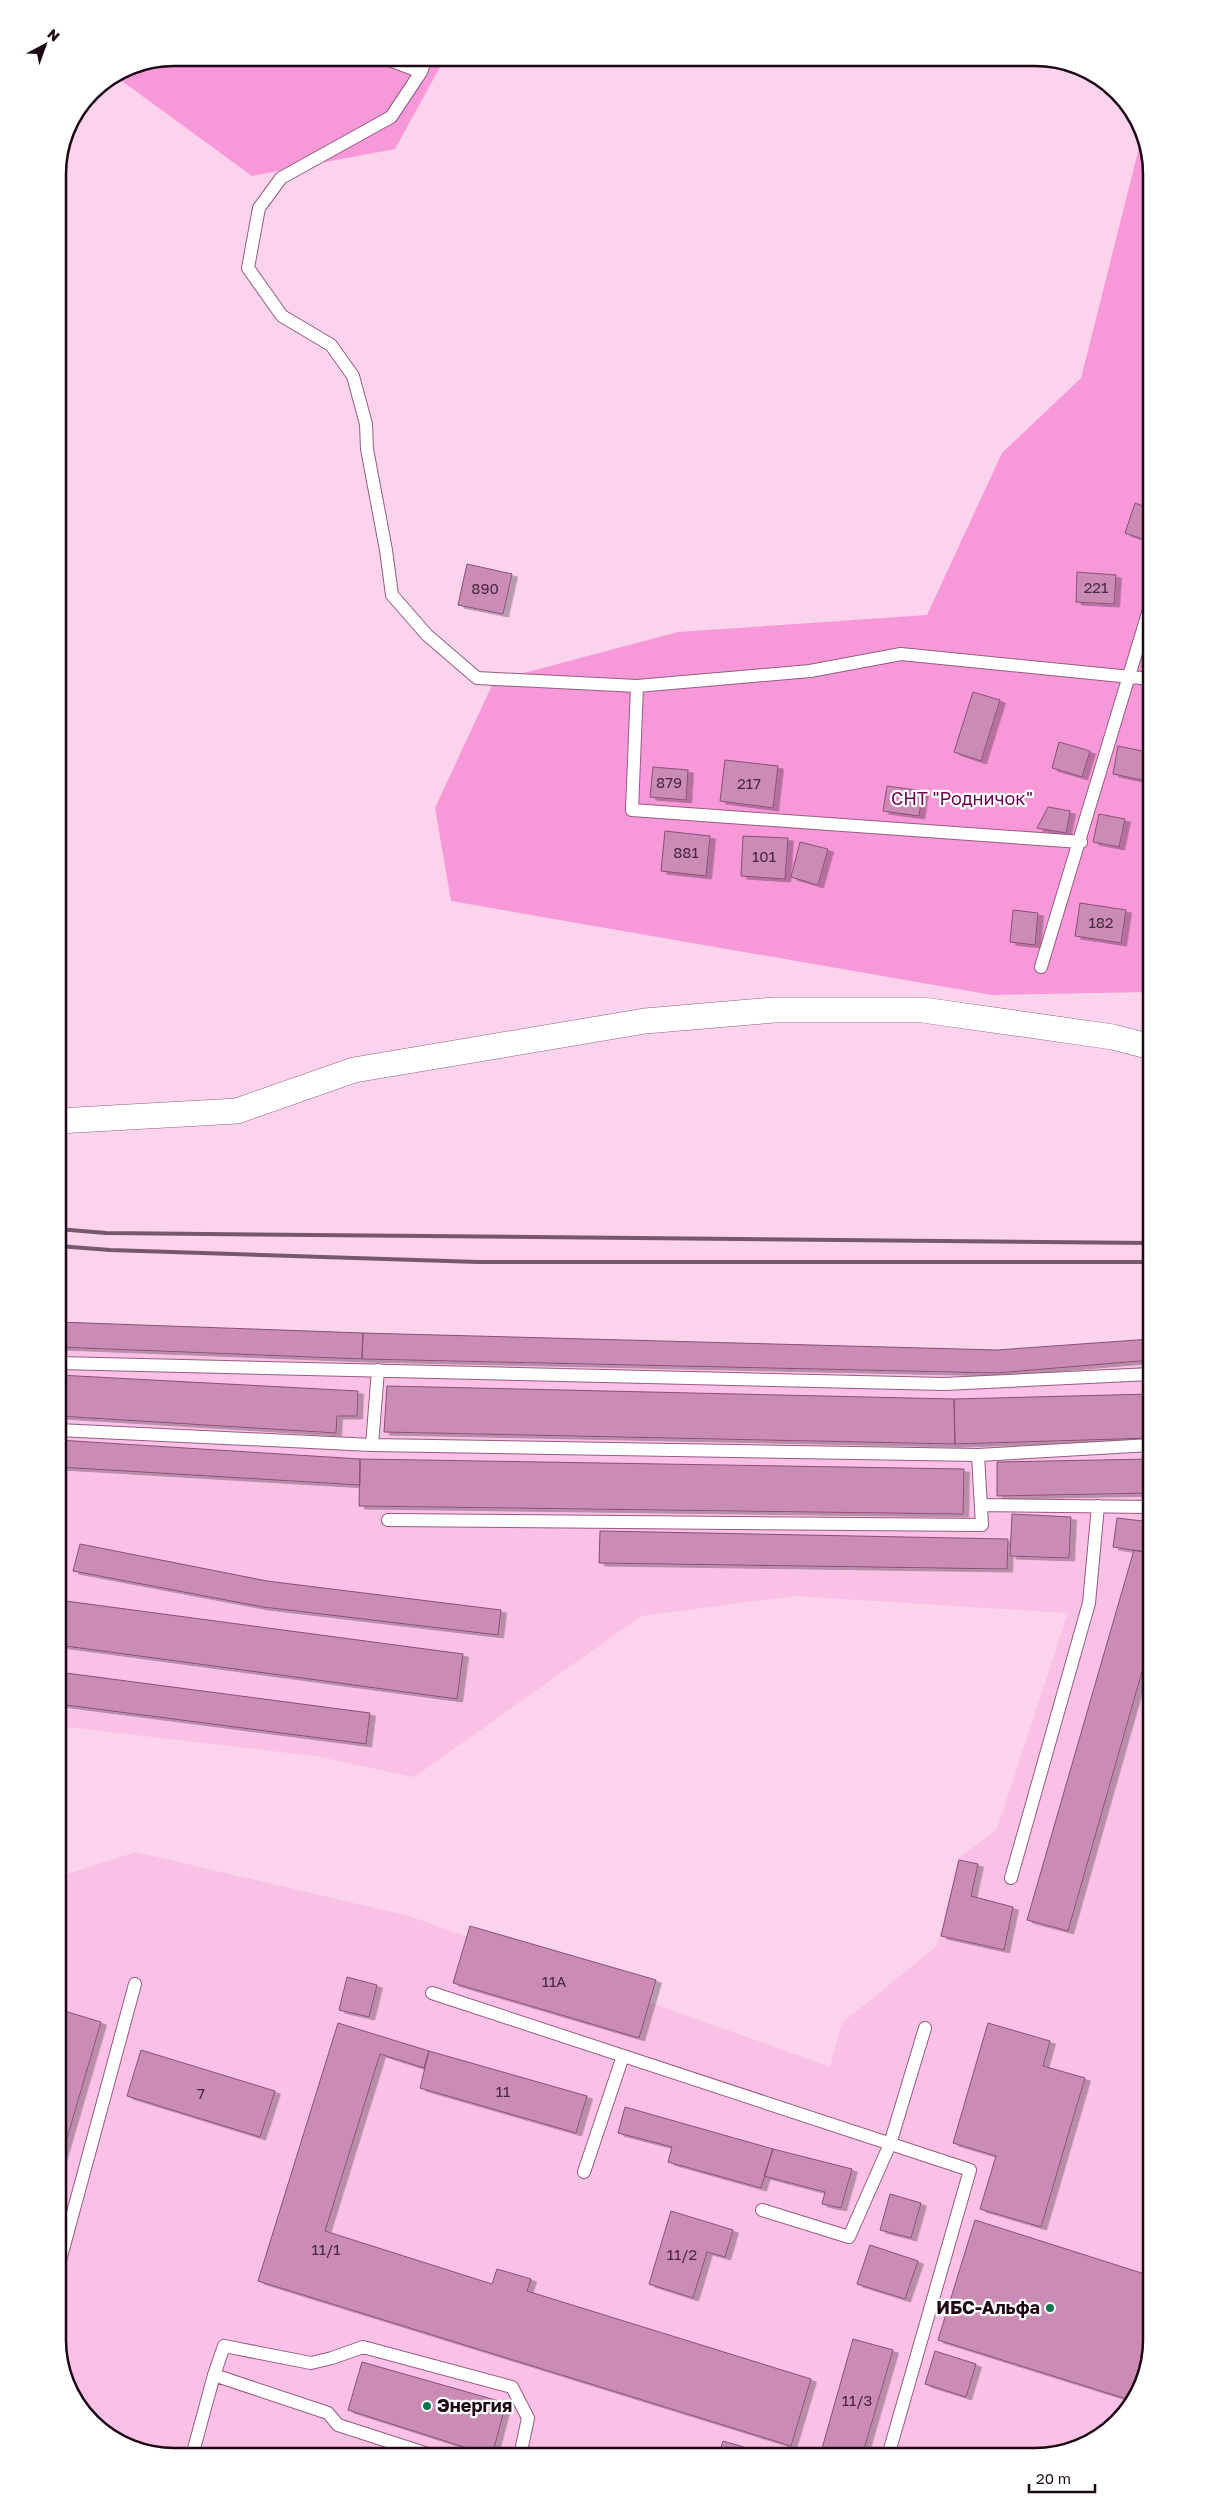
<svg xmlns="http://www.w3.org/2000/svg" width="1209" height="2514" font-family="'Golos Text',sans-serif">
<style>
.built{fill:#fac0e5}
.green{fill:#f799d8}
.building{fill:#ca8cb5;stroke:#885076;filter:url(#shadow)}
.lines{fill:none;stroke-linecap:round;stroke-linejoin:round}
.lane-casing{stroke:#955c82;stroke-width:14}
.street-casing{stroke:#955c82;stroke-width:26}
.lane{stroke:#fff;stroke-width:12}
.street{stroke:#fff;stroke-width:25}
.rail{stroke:#75586b;stroke-width:4}
.poi-dot{fill:#0e754d;stroke:#fff;stroke-width:2}
.labels{text-anchor:middle;stroke-width:4.5;stroke-linejoin:round;paint-order:stroke}
.number-label{font-size:15px;fill:#48283e}
.park-label{font-size:18px;fill:#6f0058;stroke:#fff}
.poi-label{font-size:18px;font-weight:bold;fill:#1d0716;stroke:#fff;text-anchor:end}
.rim{fill:none;stroke:#1d0716;stroke-width:2.5}
</style>
<defs>
<filter id="shadow"><feDropShadow dx="5.5" dy="3" stdDeviation="0" flood-color="#0004"/></filter>
</defs>
<rect width="100%" height="100%" fill="#fbd3ec"/>
<path class="built" d="M58,1322L363,1333L997,1350L1151,1339V2340L1132,2405L1079,2448L1035,2456H167L109,2437L66,2384L58,2340V1877L136,1852L409,1916L830,2067L842,2023L937,1946L958,1859L997,1829L1068,1613L794,1596L641,1616L414,1777L315,1756L58,1726Z"/>
<path class="green" d="M174,58H445L395,149L252,176L115,76L130,66Z
M1143,132L1151,174V992L992,995L451,901L435,808L494,681L678,632L927,615L1002,453L1081,378Z"/>
<path class="building" d="M1135,503L1151,509V542L1125,533Z
M467,564L512,574L503,614L458,605Z
M1077,572L1116,575L1114,604L1076,602Z
M973,692L1000,700L981,761L954,752Z
M1059,742L1090,751L1082,777L1052,768Z
M1118,746L1147,752L1142,780L1113,774Z
M725,760L778,766L773,808L720,801Z
M653,767L688,770L686,800L650,797Z
M887,786L923,791L919,816L883,811Z
M1048,807L1070,811L1066,833L1037,828Z
M1099,814L1125,819L1119,847L1093,842Z
M665,831L710,836L706,876L661,871Z
M743,836L788,838L785,879L741,876Z
M800,842L828,849L818,885L791,877Z
M1080,903L1126,910L1121,943L1075,936Z
M1013,910L1038,913L1035,945L1010,942Z
M58,1322L363,1333L362,1359L58,1347Z
M363,1333L997,1350L1151,1339V1360L997,1373L362,1359Z
M58,1375L358,1391L357,1416H337L336,1433L58,1416Z
M387,1386L954,1399L955,1444L384,1432Z
M1151,1394V1438L955,1444L954,1399Z
M58,1440L360,1459V1485L58,1467Z
M360,1459L964,1469L963,1514L359,1506Z
M1151,1459V1493L997,1496V1462Z
M1012,1514L1071,1517L1069,1558L1010,1556Z
M1117,1518L1151,1522V1553L1113,1547Z
M600,1531L1008,1539L1007,1569L599,1563Z
M80,1544L267,1581L501,1610L498,1635L263,1607L73,1571Z
M1134,1550L1151,1553V1640L1068,1931L1027,1920Z
M58,1600L463,1654L457,1699L58,1645Z
M58,1672L370,1713L366,1744L58,1704Z
M959,1860L978,1864L971,1896L1013,1907L1004,1950L941,1936Z
M470,1926L656,1980L639,2038L453,1983Z
M347,1977L377,1985L369,2017L339,2010Z
M58,2009L101,2022L58,2169Z
M338,2023L429,2051L424,2068L380,2054L325,2231L492,2284L497,2269L531,2279L527,2291L811,2379L791,2446L258,2281Z
M988,2023L1050,2041L1043,2066L1085,2078L1041,2227L980,2209L996,2156L953,2143Z
M141,2050L275,2091L260,2137L127,2096Z
M429,2051L587,2096L576,2133L420,2088Z
M625,2107L773,2149L761,2188L668,2162L672,2147L618,2133Z
M773,2149L852,2169L841,2208L822,2204L825,2192L764,2176Z
M890,2194L921,2203L911,2238L880,2230Z
M671,2211L733,2230L725,2257L707,2252L693,2298L649,2284Z
M975,2220L1151,2276V2340L1133,2401L938,2340Z
M870,2245L918,2261L905,2299L857,2284Z
M853,2339L893,2350L862,2456H836L821,2452Z
M935,2351L976,2364L966,2397L925,2384Z
M362,2362L506,2403L492,2456L348,2410Z
M723,2441L761,2452L760,2456H718Z
M333,2447L365,2456H330Z"/>
<g class="lines">
<g class="lane-casing">
<path id="lane" d="M384,58L421,72
M426,58L421,72L391,117L281,178L259,208L248,268L282,316L331,345L353,376L366,424L367,449L386,550L392,595L427,635L477,678L637,686L810,671L901,654L1151,679
M637,686L632,810L1081,842
M1041,967L1151,603
M58,1363L944,1384L1151,1374
M378,1370L372,1445L978,1455L1151,1445
M58,1430L372,1445
M981,1505L1151,1507
M388,1520L982,1525L978,1455
M1011,1878L1089,1603L1098,1506
M432,1993L970,2170L888,2456
M584,2172L623,2056
M762,2210L849,2237L890,2144L925,2028
M58,2268L135,1984
M214,2375L328,2413L338,2425L434,2456
M192,2456L214,2375L224,2346L311,2363L332,2358L363,2347L512,2387L528,2418L520,2456"/>
</g>
<g class="street-casing">
<path id="street" d="M58,1121L237,1111L354,1070L645,1021L774,1010H923L1113,1037L1151,1047"/>
</g>
<use href="#lane" class="lane"/>
<use href="#street" class="street"/>
<path class="rail" d="M58,1229L106,1233L1151,1243
M58,1246L110,1250L478,1262H1151"/>
</g>
<g class="poi-dot">
<circle cx="1050" cy="2308" r="5"/>
<circle cx="427" cy="2406" r="5"/>
</g>
<g class="labels">
<g class="number-label">
<text x="1096" y="593">221</text>
<text x="485" y="594">890</text>
<text x="669" y="788">879</text>
<text x="749" y="789">217</text>
<text x="686" y="858">881</text>
<text x="764" y="862">101</text>
<text x="1101" y="928">182</text>
<text x="554" y="1987">11А</text>
<text x="503" y="2097">11</text>
<text x="201" y="2099">7</text>
<text x="326" y="2255">11/1</text>
<text x="682" y="2260">11/2</text>
<text x="857" y="2406">11/3</text>
</g>
<g class="park-label">
<text x="962" y="805">СНТ "Родничок"</text>
</g>
<g class="poi-label">
<text x="1040" y="2314">ИБС-Альфа</text>
<text x="437" y="2412" text-anchor="start">Энергия</text>
</g>
</g>
<path d="M0 0H1209V2514H0ZM174 66H1035A108 108 0 0 1 1143 174V2340A108 108 0 0 1 1035 2448H174A108 108 0 0 1 66 2340V174A108 108 0 0 1 174 66Z" fill="#fff" fill-rule="evenodd"/>
<path class="rim" d="M174 66H1035A108 108 0 0 1 1143 174V2340A108 108 0 0 1 1035 2448H174A108 108 0 0 1 66 2340V174A108 108 0 0 1 174 66Z"/>
<g transform="translate(45 45) rotate(41)" stroke="#ffffff" stroke-width="4" paint-order="stroke">
<path d="M0-4L9 19L0 12L-9 19Z" fill="#1d0716"/>
<text y="-8" font-size="14" font-weight="bold" text-anchor="middle" fill="#1d0716">N</text>
</g>
<path d="M1029 2484v8h66v-8" fill="none" stroke="#1d0716" stroke-width="2.5"/>
<text x="1036" y="2484" font-size="15" fill="#1d0716" stroke="#ffffff" stroke-width="4" paint-order="stroke">20 m</text>
</svg>
